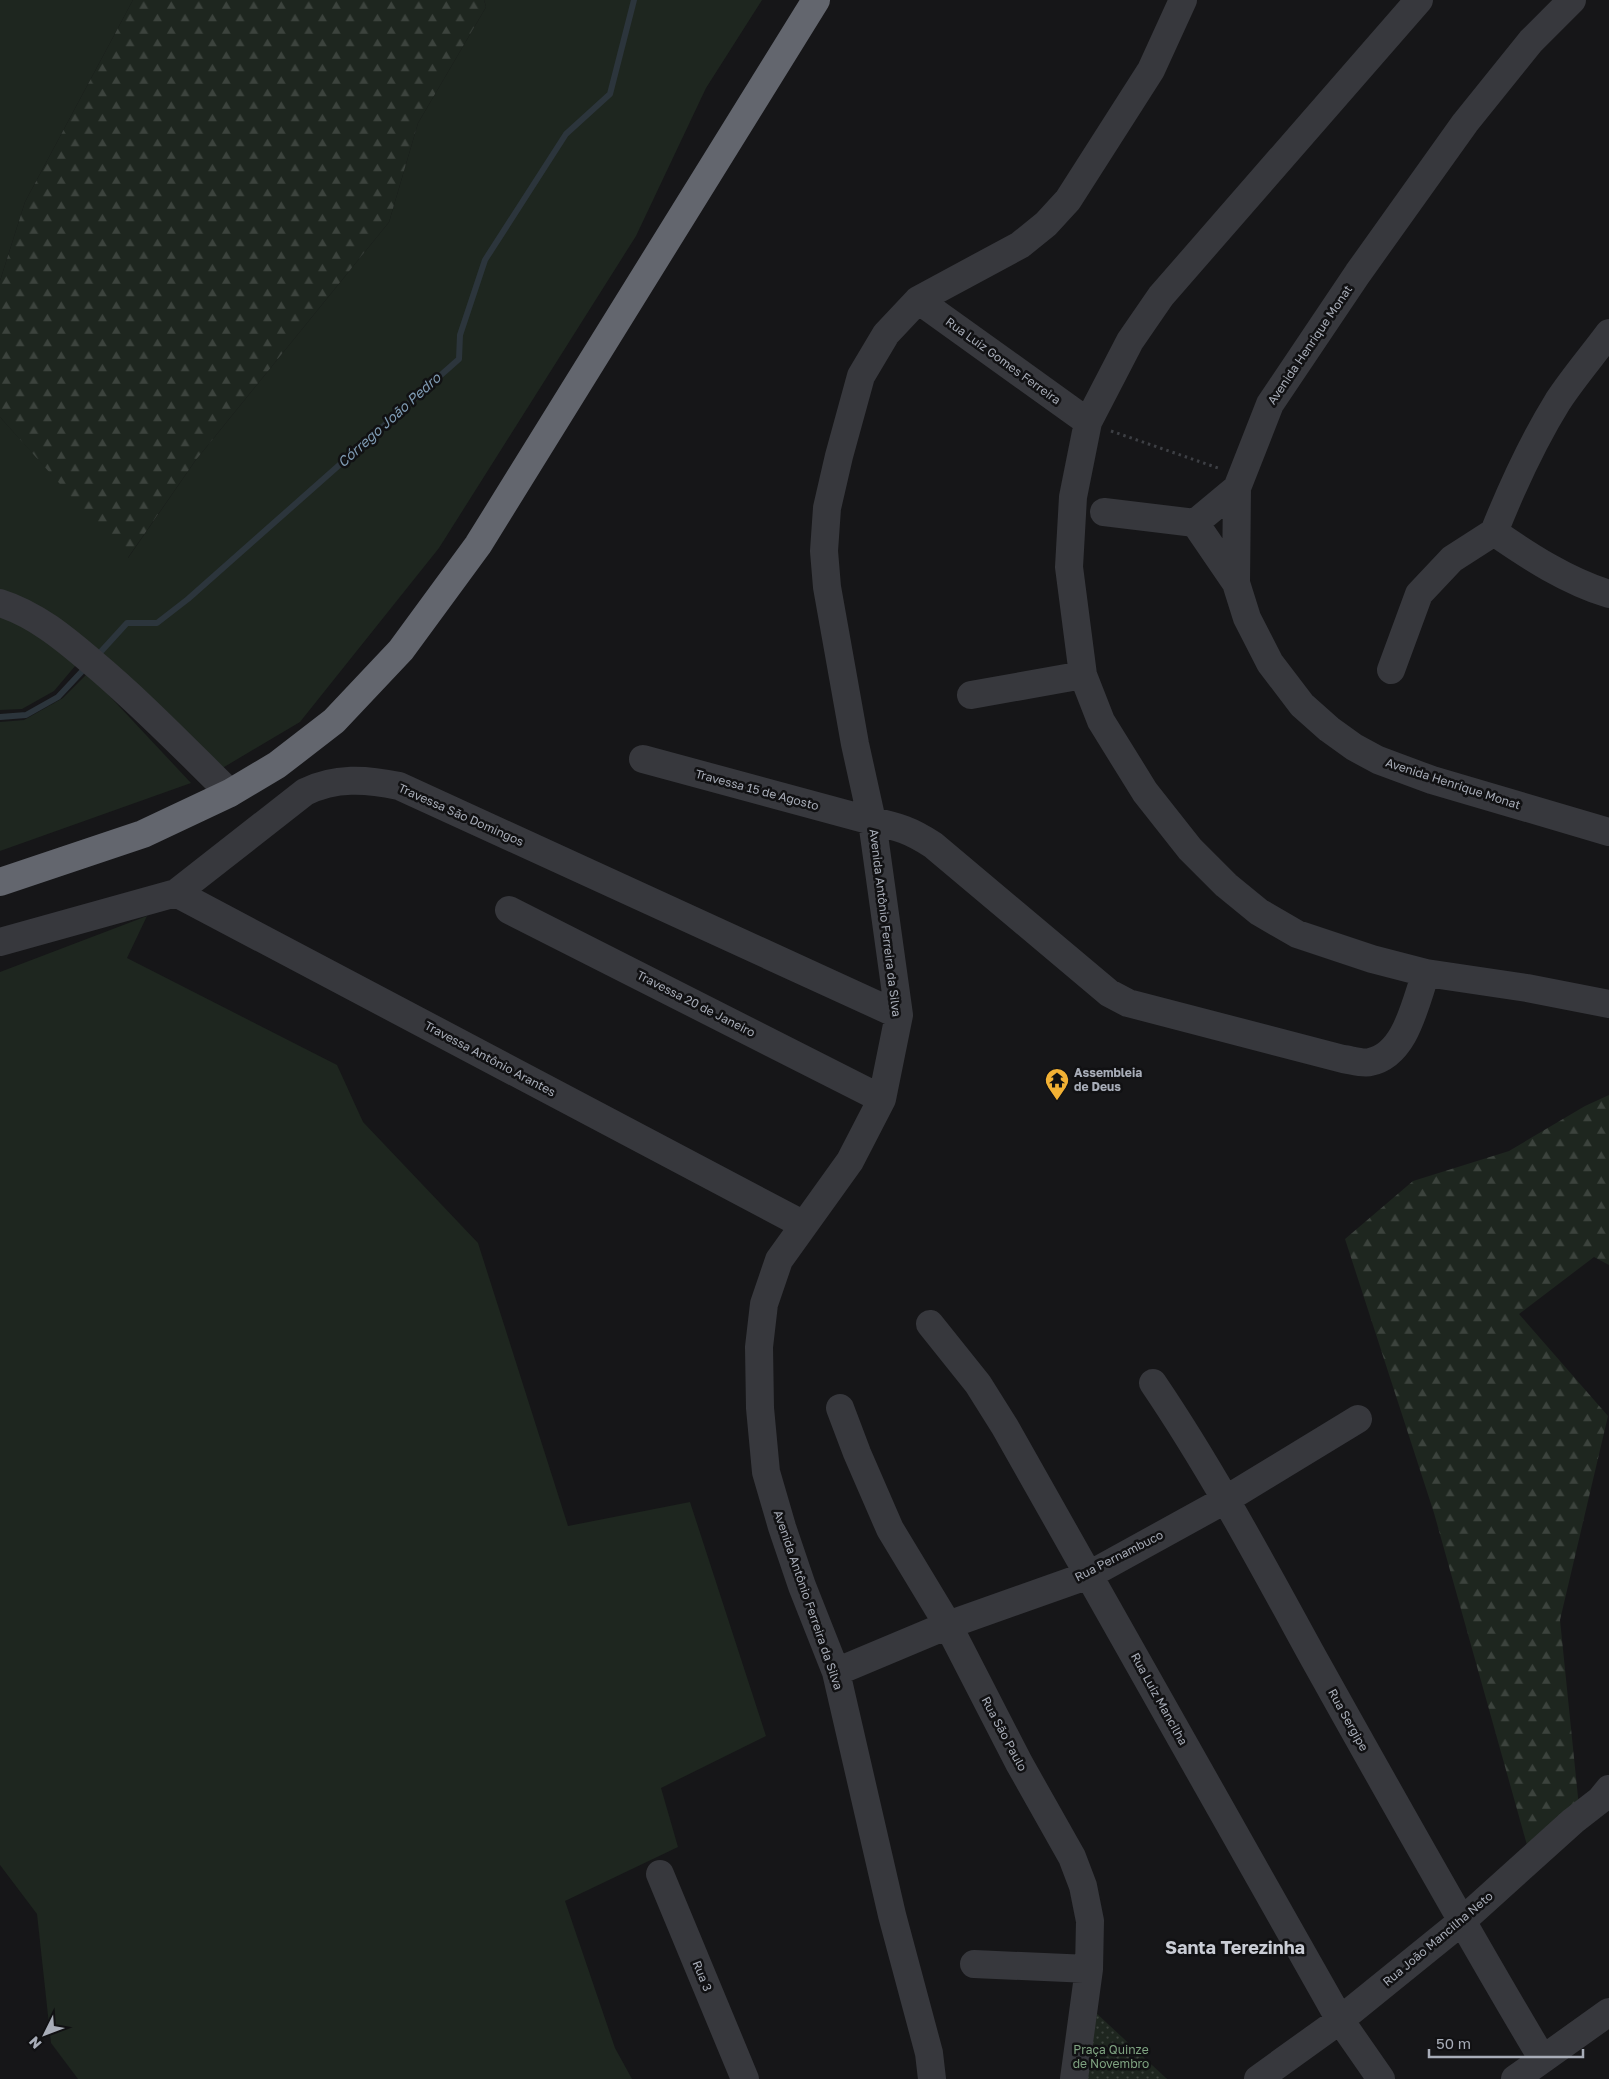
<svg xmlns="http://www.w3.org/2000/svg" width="1609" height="2079" font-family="'Golos Text',sans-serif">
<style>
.green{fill:#1e261f}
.forest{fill:url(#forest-firs)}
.park{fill:url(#park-dots)}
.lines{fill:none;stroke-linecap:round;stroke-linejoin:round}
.stream{stroke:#2c353c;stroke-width:6}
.path{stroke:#3d3f44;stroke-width:3;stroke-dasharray:2.5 4;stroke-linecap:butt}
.minor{stroke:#37383d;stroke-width:28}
.highway{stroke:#63666e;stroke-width:28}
.labels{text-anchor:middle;stroke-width:5;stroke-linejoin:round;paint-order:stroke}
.street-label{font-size:12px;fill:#a8adb8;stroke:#111113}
.poi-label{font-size:12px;font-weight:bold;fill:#a8adb8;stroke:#111113;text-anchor:start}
.park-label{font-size:12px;fill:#7fa381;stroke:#111113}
.water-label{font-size:14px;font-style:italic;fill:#7f9bb3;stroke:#111113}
.district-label{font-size:18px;font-weight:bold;fill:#c9ccd4;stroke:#111113}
</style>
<defs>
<pattern id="forest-firs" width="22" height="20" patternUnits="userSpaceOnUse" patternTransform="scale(1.25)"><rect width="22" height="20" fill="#1e261f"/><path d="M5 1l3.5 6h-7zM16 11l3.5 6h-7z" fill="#3c433d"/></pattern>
<pattern id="park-dots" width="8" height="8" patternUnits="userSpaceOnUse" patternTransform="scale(1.25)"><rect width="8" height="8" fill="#1e261f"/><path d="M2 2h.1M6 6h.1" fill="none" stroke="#3c433d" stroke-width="1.8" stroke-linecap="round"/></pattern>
</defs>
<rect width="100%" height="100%" fill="#161618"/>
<path class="green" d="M0,0H133L25,202L0,281Z
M484,0H762L706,88L636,236L439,548L300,722L214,773L92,646L54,691L22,709L0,710V417L128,558L195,461L389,222L418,123L486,7Z
M88,673L191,783L0,851V722L24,720L63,698Z
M147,916L127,958L337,1065L363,1122L478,1243L568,1526L690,1502L766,1736L661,1788L678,1847L565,1901L615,2048L632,2079H78L51,2043L37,1914L0,1865V972Z"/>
<path class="forest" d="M133,0H484L486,7L418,123L389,222L195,461L127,559L0,417V281L25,202Z
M1609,1095V1265L1594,1257L1519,1314L1608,1416L1560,1620L1579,1807L1527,1845L1434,1513L1345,1239L1413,1181L1509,1151L1585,1106Z"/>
<path class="park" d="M1094,2011L1167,2079H1084Z"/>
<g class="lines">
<path class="stream" d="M96,657L127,623H157L188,599L459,359L460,335L485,260L566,134L610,94L634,0
M0,717L26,715L58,697L87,666"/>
<path class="path" d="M1111,431L1221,469"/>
<path class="minor" d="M1419,0L1161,296L1130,341L1088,422L1073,497L1069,567L1083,675L1101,721L1145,792L1190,849L1226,885L1259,912L1297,934L1372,959L1426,973L1527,988L1609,1004
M1572,0L1531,41L1465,123L1358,273L1270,404L1237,488L1236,583L1247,618L1270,663L1302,705L1329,729L1354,747L1378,760L1432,780L1609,832
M918,300L1088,422
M1104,512L1195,523L1236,583
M1195,523L1237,488
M1494,532C1512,487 1532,443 1558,401C1573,378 1592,356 1609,333
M1494,532C1530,557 1567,581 1609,594
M0,603C35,614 64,638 92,662C141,703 185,749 230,793
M1391,670L1419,594L1452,559L1494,532
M971,695L1083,675
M643,759L872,821C899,827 910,830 933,845L1109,993L1128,1003L1343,1059C1351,1060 1363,1064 1370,1062C1406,1055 1415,1003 1426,973
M176,893L804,1225
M509,910L882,1099
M0,942L176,893L305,792C335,777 366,779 399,786L899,1015
M930,1324L978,1384L1005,1427L1340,2020L1381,2079
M1153,1383C1212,1470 1262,1564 1313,1657C1388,1791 1463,1926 1542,2058
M840,1408L857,1453L890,1529L948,1625L1019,1763L1072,1857L1083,1886L1090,1921L1089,1969L1074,2079
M836,1672L948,1625L1089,1575L1225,1500L1358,1419
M660,1874L745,2079
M974,1964L1089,1969
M932,2079L929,2053L892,1915L836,1672L802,1586L782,1527L766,1472L760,1408L759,1347L764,1304L779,1260L850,1161L882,1099L899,1015L872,821L855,744L827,587L824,551L827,508L839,456L861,376L886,334L918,300L1020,245L1046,224L1068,200L1151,70L1183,0
M1258,2079L1340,2020L1461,1922L1573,1821L1600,1800L1609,1789
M1515,2079L1609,2012"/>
<path class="highway" d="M0,882L143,834L230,793L277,765L334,721L401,650L478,545L816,0"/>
</g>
<defs>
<g id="temple-pin" transform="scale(1.25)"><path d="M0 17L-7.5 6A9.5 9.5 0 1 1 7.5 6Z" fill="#f2b134" stroke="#111113"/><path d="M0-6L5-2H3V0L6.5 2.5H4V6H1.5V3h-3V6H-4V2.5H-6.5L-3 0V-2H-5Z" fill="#111"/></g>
</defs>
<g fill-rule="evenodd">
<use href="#temple-pin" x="1057" y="1080"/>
</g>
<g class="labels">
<g class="street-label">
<text transform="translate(1310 345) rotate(-56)" y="4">Avenida Henrique Monat</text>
<text transform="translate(1003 361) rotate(36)" y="4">Rua Luiz Gomes Ferreira</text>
<text transform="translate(1453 784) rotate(18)" y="4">Avenida Henrique Monat</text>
<text transform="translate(757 790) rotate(15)" y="4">Travessa 15 de Agosto</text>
<text transform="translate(461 815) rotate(24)" y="4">Travessa São Domingos</text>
<text transform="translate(885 923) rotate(83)" y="4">Avenida Antônio Ferreira da Silva</text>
<text transform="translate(696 1004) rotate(27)" y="4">Travessa 20 de Janeiro</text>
<text transform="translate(490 1059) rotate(28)" y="4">Travessa Antônio Arantes</text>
<text transform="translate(1119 1556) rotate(-27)" y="4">Rua Pernambuco</text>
<text transform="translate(808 1600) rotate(71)" y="4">Avenida Antônio Ferreira da Silva</text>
<text transform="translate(1159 1699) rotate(61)" y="4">Rua Luiz Mancilha</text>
<text transform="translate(1348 1720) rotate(61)" y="4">Rua Sergipe</text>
<text transform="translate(1004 1734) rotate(62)" y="4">Rua São Paulo</text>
<text transform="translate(1438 1939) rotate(-40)" y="4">Rua João Mancilha Neto</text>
<text transform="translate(702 1976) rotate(68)" y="4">Rua 3</text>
</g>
<g class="poi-label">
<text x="1074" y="1077">Assembleia<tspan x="1074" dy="14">de Deus</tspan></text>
</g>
<g class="park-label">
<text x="1111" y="2054">Praça Quinze<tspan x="1111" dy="14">de Novembro</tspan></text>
</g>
<g class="water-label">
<text transform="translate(389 420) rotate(-42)" y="5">Córrego João Pedro</text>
</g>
<g class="district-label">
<text x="1235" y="1954">Santa Terezinha</text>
</g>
</g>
<g transform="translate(45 2034) rotate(228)" stroke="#111113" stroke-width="4" paint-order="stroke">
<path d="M0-4L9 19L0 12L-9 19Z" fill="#a8adb8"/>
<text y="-8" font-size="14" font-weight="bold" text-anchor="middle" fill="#a8adb8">N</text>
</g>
<path d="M1429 2049v8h154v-8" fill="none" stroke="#a8adb8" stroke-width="2.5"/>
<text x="1436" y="2049" font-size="15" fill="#a8adb8" stroke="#111113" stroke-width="4" paint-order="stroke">50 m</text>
</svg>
